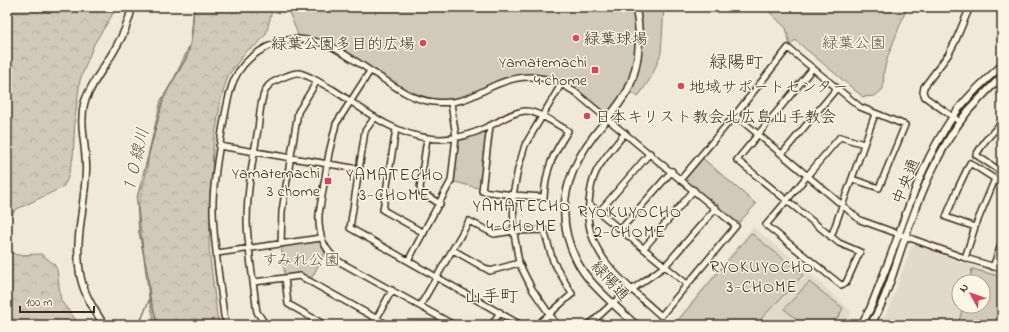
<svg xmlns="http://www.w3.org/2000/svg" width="1009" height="332" font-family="'Indie Flower','Klee One',sans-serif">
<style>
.built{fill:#e1d9c9;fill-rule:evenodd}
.green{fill:#d2c9ba;stroke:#867a6c}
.forest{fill:url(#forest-crowns);stroke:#867a6c}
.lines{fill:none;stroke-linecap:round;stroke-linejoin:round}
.stream{stroke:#7e7163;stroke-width:1.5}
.minor-casing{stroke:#3b2a1e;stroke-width:8}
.tertiary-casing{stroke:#3b2a1e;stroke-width:9}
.minor{stroke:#fcf5e5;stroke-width:5}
.tertiary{stroke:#fcf5e5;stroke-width:6}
.poi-dot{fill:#d1495b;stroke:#fcf5e5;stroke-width:1.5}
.labels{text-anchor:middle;stroke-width:3;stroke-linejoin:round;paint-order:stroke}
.poi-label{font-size:16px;fill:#3b2a1e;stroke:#fcf5e5;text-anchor:start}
.park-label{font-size:16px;fill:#615245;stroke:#fcf5e5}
.street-label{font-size:16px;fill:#3b2a1e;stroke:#fcf5e5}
.water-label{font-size:17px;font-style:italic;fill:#625346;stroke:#fcf5e5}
.neighbourhood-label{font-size:17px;letter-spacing:1px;fill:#3b2a1e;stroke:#fcf5e5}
.quarter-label{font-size:18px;fill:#3b2a1e;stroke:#fcf5e5}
</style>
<defs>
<pattern id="forest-crowns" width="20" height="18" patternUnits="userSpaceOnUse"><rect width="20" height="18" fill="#d2c9ba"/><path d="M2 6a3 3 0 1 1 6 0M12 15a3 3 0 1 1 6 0" fill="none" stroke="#b5ad9f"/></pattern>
</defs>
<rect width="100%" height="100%" fill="#f0e9d9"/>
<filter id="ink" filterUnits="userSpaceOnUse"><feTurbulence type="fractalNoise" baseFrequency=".025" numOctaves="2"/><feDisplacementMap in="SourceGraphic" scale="8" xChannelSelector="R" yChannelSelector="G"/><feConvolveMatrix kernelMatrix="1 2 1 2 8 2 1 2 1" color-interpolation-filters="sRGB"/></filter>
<g filter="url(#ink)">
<path class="built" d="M753,227L806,270L848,308L852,313L843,325H672Z
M916,245L963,263L991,272L1002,275V325H890L882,321L890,306L911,247ZM959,282H983V306H959Z"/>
<path class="green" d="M287,7H664L661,53L652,76L638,97L628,89L608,118L562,83L525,76L451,103L415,98L336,49L299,37Z
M764,7H907L888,56L884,71L883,89L875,96L863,97L795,40L790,46L786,28Z
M490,129L482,191L478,188L451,181L456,137Z
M700,156L756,204L736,226L681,179Z
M751,233L803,275L755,325H674Z
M321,238L325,253L310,281L300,276L285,278L281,244Z
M972,269L1002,277V325H958L963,306H983V282H969Z
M809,282L843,308L839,316L831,325H804L784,309Z"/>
<path class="forest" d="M7,7H116L111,17L94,44L80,80L75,118L73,158L67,180L63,187L15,210L7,224Z
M194,7H273L266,34L258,44L246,51L228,76L221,99L213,148L209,249L217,315L220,325H155L149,299L138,207L147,169L149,151L161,100L173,81L191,42Z
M7,248L16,255L41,254L54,264L57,270L61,301L80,325H7Z"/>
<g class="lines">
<path class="stream" d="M150,298L158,325
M139,325L150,298L148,277L139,231L137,199L163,100C169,84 180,71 187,56C193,41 192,23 194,7"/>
<g class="minor-casing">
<path id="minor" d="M813,68L737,160L839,243L860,252L846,283L841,285L766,225C791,196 815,166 840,137L864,144
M370,71L336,124L329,153L319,214C318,234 323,250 340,262L454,325
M735,115L860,220L965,258L1002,269
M375,117L365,131L350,228L521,325
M960,122L925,97L923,92L924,87L948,55L955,42L970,7
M1002,122L985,141L976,155L1002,172
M396,129L383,210L424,233
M427,138L420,188L421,192L440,204
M219,146L359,169
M782,154L837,88
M681,179L735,115L788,48L860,107L905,125L879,188L852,179
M589,204L687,284
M599,212L650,153
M621,229L672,171
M831,237L875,114
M281,244L282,211L298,112L317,81
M644,248L694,190
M453,250L490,271L519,263
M217,253L321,238
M965,258L975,227L995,179L970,163L957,190L946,217L975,227
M408,261L451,181L456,137L451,103
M993,267L1002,242
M285,278L288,304L325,325
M254,282L300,276L388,325
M420,306L469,221L494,234L514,231L544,230L553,261L572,294L537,325
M228,325L224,316C220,280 212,237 213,201C214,175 219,150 223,125C226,111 228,94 234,80C244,57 269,42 294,39C305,38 317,42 327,44C344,53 360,64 377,75C394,86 412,100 434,102C458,105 471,97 491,87C522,72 547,74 575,92L736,226L661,316C631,288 589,259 588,214C588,210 589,206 589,202C590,192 591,182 596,172C603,158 615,146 625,133
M266,325L257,312L256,306C253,278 248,250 247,222C247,190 253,159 258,129C260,116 260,95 269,85C273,81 294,72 299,73C311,76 322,84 332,89C362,108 392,134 428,138C449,141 470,136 489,126C501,121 511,112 525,111C536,110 558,125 568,131C553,154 546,168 544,197L513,195L482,191L490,126
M373,325L392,290
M492,325L500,312
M557,325L532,289L519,263L514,233L513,195L518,169L525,145L562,83
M589,325L613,303L665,266L716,208"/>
</g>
<g class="tertiary-casing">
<path id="tertiary" d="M635,7C639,19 639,31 639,43C638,59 635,75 628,90C619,106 607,119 595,134C573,162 558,198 567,235C571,250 578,266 588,278C602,295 620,310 636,325
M104,325C95,311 85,296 81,279C73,243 85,207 86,171C87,149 79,126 84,104C90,84 105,67 115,49C123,36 129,21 132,7
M861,325L870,309C880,284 890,259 899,233C914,191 927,155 952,118C966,97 985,81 1002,65
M870,325C886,302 895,265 905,238C921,193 938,149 968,111C979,99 990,88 1002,76"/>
</g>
<use href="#minor" class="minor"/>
<use href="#tertiary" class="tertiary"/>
</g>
</g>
<g class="poi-dot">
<circle cx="576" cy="38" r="4"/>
<circle cx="423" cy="43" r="4"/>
<rect x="591" y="66" width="8" height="8" rx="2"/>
<circle cx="681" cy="86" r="4"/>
<circle cx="587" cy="116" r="4"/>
<rect x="324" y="177" width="8" height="8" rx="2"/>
</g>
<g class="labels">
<g class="poi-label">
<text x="584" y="44">緑葉球場</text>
<text x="415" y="49" text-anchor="end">緑葉公園多目的広場</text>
<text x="587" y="67" text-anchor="end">Yamatemachi<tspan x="587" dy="18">4 chome</tspan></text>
<text x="689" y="92">地域サポートセンター</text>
<text x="595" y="122">日本キリスト教会北広島山手教会</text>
<text x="320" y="178" text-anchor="end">Yamatemachi<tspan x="320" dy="18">3 chome</tspan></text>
</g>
<g class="park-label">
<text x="854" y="48">緑葉公園</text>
<text x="301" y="265">すみれ公園</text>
</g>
<g class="street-label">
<text transform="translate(905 181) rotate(-68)" y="6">中央通</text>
<text transform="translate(611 280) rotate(47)" y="6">緑陽通</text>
</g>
<g class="water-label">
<text transform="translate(135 161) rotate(-77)" y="6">１０線川</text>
</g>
<g class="neighbourhood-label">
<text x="395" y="180">YAMATECHO<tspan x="395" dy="20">3-CHOME</tspan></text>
<text x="522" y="211">YAMATECHO<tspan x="522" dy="20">4-CHOME</tspan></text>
<text x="630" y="217">RYOKUYOCHO<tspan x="630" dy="20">2-CHOME</tspan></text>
<text x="762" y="272">RYOKUYOCHO<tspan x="762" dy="20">3-CHOME</tspan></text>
</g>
<g class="quarter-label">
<text x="736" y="68">緑陽町</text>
<text x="491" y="302">山手町</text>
</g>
</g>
<rect width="1009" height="332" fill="none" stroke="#fcf5e5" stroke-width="24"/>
<rect x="12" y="12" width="985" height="308" fill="none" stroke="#3b2a1e" stroke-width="1.5" filter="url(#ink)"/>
<g transform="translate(971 294) rotate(310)"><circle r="19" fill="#fcf5e5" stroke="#afa495"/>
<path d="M0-3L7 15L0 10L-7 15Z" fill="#d1495b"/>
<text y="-6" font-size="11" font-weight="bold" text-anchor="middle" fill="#3b2a1e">N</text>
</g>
<path d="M20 306v6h74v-6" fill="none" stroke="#3b2a1e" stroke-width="2"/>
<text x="26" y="306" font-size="12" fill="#3b2a1e" stroke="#fcf5e5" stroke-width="3" paint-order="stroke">100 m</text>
</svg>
